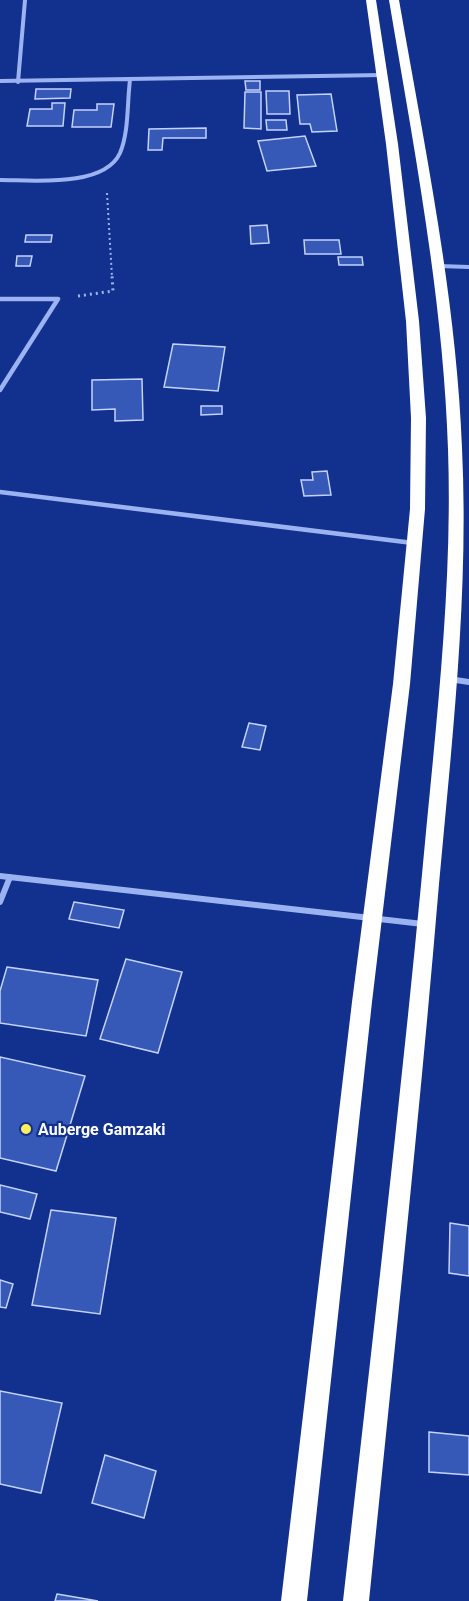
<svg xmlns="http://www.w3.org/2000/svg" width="469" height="1601" font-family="Roboto,sans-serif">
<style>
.building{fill:#3658b6;stroke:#c3d2fd;stroke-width:1.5}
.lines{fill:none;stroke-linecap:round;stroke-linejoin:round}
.path-far1{stroke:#9cb3f2;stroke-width:2;stroke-dasharray:2 3;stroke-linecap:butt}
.path{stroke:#9cb3f2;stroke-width:3;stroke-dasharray:2 4;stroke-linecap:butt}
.street-far2{stroke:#9cb3f2;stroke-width:4}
.street-far1{stroke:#9cb3f2;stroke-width:4.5}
.street{stroke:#9cb3f2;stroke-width:6}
.highway{fill:#fff;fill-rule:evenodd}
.poi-dot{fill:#ffee5c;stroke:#12318e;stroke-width:2}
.labels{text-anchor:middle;stroke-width:4.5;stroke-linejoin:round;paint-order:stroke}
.poi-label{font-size:16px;font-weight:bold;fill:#fff;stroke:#12318e;text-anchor:start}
</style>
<rect width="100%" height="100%" fill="#12318e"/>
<path class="building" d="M245,81H260V90H246Z
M36,89H71L70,98L35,99Z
M266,91H289L290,114H267Z
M245,92H261V129L244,128Z
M331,94L337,131L312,132L310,124H300L297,95Z
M52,103H65L63,126H27L30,109H52Z
M97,104H114L111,127H72L74,110H97Z
M266,120H286L287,130H267Z
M206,128V138H163L162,150H148L149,129Z
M305,136L316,166L267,171L258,141Z
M267,225L269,243L251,244L250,226Z
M26,235H52L51,242H25Z
M304,240H339L341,254H305Z
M17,256H32L30,266H16Z
M338,257H362L363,265H339Z
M173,344L225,347L218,391L164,387Z
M142,379L143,420L115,421V409L92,410V380Z
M201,406H222V414L201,415Z
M327,471L331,495L304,496L301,480H313L312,472Z
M249,723L266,726L260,750L242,747Z
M74,902L124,910L119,928L69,919Z
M126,959L182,972L158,1053L100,1039Z
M7,967L98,980L86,1036L0,1023V991Z
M0,1057L85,1076L56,1171L0,1158Z
M0,1185L37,1194L30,1219L0,1212Z
M51,1210L116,1218L100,1314L32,1305Z
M450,1223L469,1226V1276L449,1273Z
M0,1280L13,1284L6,1308L0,1307Z
M0,1391L62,1403L41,1493L0,1484Z
M429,1432L469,1436V1475L429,1472Z
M105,1455L156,1471L144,1518L92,1503Z
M57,1594L98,1601H55Z"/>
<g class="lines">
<path class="path-far1" d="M107,193L112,277"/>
<path class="path" d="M78,296L113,291L112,276"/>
<path class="street-far2" d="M0,81L383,75
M18,82L25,0
M0,180C32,180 104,188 120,153C129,132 127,103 130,80
M439,266L469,267"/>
<path class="street-far1" d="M0,299H58
M0,390L58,299
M0,492L413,543"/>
<path class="street" d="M449,679L469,682
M0,876L423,924
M0,902L10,877"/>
<path class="highway" d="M366,0H376L398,144L419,321L426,418L425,509L410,684L372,1002L307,1601H281L352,1002L393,684L410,509L411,418L406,321L386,144Z
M389,0H399C425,149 456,297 462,448C469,594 452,740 439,884C419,1124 393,1362 369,1601H343C370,1362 398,1124 421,885C434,740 453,594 448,449C443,298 414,149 389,0Z"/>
</g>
<circle class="poi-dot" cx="26" cy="1129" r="6"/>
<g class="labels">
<g class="poi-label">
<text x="38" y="1135">Auberge Gamzaki</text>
</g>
</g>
</svg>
